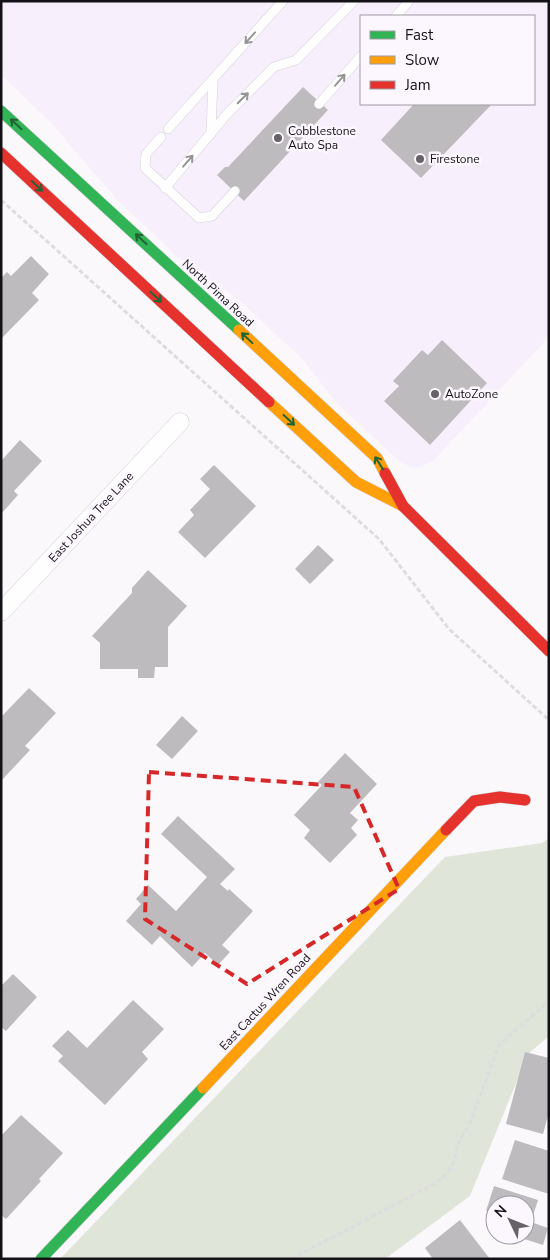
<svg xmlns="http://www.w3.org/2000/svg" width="550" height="1260" font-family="'Nunito Sans',sans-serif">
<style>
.built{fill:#f8effc;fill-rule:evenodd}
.green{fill:#e0e5da}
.building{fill:#bebbbe}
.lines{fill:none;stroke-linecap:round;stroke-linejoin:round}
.lane-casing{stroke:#d4d1d5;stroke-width:10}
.street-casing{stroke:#d4d1d5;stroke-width:19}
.fast-casing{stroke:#d4d1d5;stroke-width:12}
.slow-casing{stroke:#d4d1d5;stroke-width:12}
.jam-casing{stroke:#d4d1d5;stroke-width:12}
.path{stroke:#deddde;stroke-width:3;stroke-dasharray:5 2.5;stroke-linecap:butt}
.lane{stroke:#fefeff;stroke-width:9}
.street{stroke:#fefeff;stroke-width:18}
.fast{stroke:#30b455;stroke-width:11}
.slow{stroke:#ff9f0a;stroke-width:11}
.jam{stroke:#e5322d;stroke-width:11}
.oneway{stroke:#959497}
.oneway2{stroke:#226336}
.marked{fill:none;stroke:#d62828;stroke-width:4;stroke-dasharray:10 6;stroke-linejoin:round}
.poi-dot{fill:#666267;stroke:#fcf6fe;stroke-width:2}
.labels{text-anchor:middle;stroke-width:5;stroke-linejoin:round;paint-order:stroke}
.poi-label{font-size:12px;fill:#151217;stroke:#fcf6fe;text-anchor:start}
.street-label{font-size:12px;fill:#151217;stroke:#fcf6fe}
</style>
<rect width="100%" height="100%" fill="#fbf8fc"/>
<path class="built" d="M1,1H549V337L433,461L421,466L413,468L400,462L346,412L335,401L304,361L238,299L181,260L117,200L50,122L1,75ZM361,16H534V104H361Z"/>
<path class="green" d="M549,838V1036L528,1054L470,1196L385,1259H60L445,857L542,843Z"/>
<path class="building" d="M303,87L328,110L244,201L217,175L225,167H228Z
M414,104H492L421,178L381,140Z
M31,256L49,274L32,293L39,300L1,339V278L7,272L11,276Z
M442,340L487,383L430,445L384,401L399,386L393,381L422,350L428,355Z
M20,440L42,461L14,491L18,495L1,514V461Z
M214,465L256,506L205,558L178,532L194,515L190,510L210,489L200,479Z
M318,545L334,560L310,584L295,569Z
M148,570L187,606L168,627V667H155L154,678H138V669H100V643L92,636L132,593V588Z
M29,688L56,713L25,746L30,750L1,781V717Z
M182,716L198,731L172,759L156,745Z
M345,753L377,784L350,813L358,820L351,828L357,835L330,863L304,838L310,830L294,815L322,785L318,782Z
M178,816L235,869L220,884L228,891L229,889L253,911L222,945L230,952L218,965L205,953L192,967L160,936L152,945L126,921L141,904L136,899L148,885L176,911L207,877L161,834Z
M13,974L37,997L6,1031L1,1027V986Z
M133,1000L164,1029L142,1052L148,1059L105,1105L58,1061L63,1056L52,1046L68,1030L87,1048Z
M525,1052L549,1058V1112L543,1134L506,1124Z
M21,1115L63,1153L39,1179L41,1181L6,1219L1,1215V1136Z
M515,1140L549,1151V1194L502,1179Z
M494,1186L538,1200L531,1222L548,1228L543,1245L512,1235H525V1205H495V1230L490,1228L495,1213L486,1211Z
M460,1220L490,1259H433L425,1248Z"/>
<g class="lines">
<g class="lane-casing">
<path id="lane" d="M396,16L409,1
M319,104L361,56
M168,129L283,1
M211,134L213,79
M161,137L146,154L145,168L199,218L212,216L235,191
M165,188L227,114L274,67L296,60L354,1"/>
</g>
<g class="street-casing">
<path id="street" d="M1,612L180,422"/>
</g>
<g class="fast-casing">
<path id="fast" d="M1,111L239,330
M41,1259L203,1088"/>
</g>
<g class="slow-casing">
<path id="slow" d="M239,330L377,458L385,473
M269,402L356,482L403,506
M203,1088L446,830"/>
</g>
<g class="jam-casing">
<path id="jam" d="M1,153L269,402
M385,473L403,506L549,651
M446,830L474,801L500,797L525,800"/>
</g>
<path class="path" d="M1,200L379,539L449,629L549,720
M291,1259L436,1183L448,1172L455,1160L457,1146L470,1123L499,1045L549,1001"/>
<use href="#lane" class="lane"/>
<use href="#street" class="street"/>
<use href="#fast" class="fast"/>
<use href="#slow" class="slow"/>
<use href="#jam" class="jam"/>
</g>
<defs><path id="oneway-shaft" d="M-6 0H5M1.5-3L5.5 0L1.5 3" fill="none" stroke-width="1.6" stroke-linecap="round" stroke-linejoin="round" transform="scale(1.25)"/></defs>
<g class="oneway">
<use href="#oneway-shaft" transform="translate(250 38) rotate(132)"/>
<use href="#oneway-shaft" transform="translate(340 80) rotate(-49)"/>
<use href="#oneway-shaft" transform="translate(243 98) rotate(-45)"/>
<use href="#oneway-shaft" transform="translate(188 161) rotate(-49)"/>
</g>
<g class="oneway2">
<use href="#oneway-shaft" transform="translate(16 124) rotate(-137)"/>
<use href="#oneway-shaft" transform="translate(37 186) rotate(43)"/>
<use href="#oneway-shaft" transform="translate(141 239) rotate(-137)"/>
<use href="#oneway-shaft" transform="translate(156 297) rotate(43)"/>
<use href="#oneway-shaft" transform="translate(247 338) rotate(-137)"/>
<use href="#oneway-shaft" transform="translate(289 420) rotate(43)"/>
<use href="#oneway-shaft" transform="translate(379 463) rotate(-122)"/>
</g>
<path class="marked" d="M149,772L354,787L399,889L247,984L145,919Z"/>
<g class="poi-dot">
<circle cx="278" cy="138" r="5"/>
<circle cx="420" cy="159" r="5"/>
<circle cx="435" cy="394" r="5"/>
</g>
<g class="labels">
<g class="poi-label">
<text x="288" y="135">Cobblestone<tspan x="288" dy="14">Auto Spa</tspan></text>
<text x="430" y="163">Firestone</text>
<text x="445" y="398">AutoZone</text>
</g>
<g class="street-label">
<text transform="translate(218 293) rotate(43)" y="4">North Pima Road</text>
<text transform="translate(91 517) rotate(-47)" y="4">East Joshua Tree Lane</text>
<text transform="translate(265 1002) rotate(-47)" y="4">East Cactus Wren Road</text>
</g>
</g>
<rect width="550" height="1260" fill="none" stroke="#151217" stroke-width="5"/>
<rect x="360" y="15" width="175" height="90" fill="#fcf6fe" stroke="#a09ba2"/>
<rect x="370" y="31" width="25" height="8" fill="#30b455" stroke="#a09ba2"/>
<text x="405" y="40" font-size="15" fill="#151217">Fast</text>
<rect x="370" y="56" width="25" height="8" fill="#ff9f0a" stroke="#a09ba2"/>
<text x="405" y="65" font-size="15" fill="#151217">Slow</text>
<rect x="370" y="81" width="25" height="8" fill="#e5322d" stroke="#a09ba2"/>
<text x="405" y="90" font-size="15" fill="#151217">Jam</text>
<g transform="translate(510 1220) rotate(313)"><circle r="24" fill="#fcf6fe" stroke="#a09ba2"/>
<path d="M0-4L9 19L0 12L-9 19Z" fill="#666267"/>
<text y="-8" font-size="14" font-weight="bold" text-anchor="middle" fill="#151217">N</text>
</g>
</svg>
